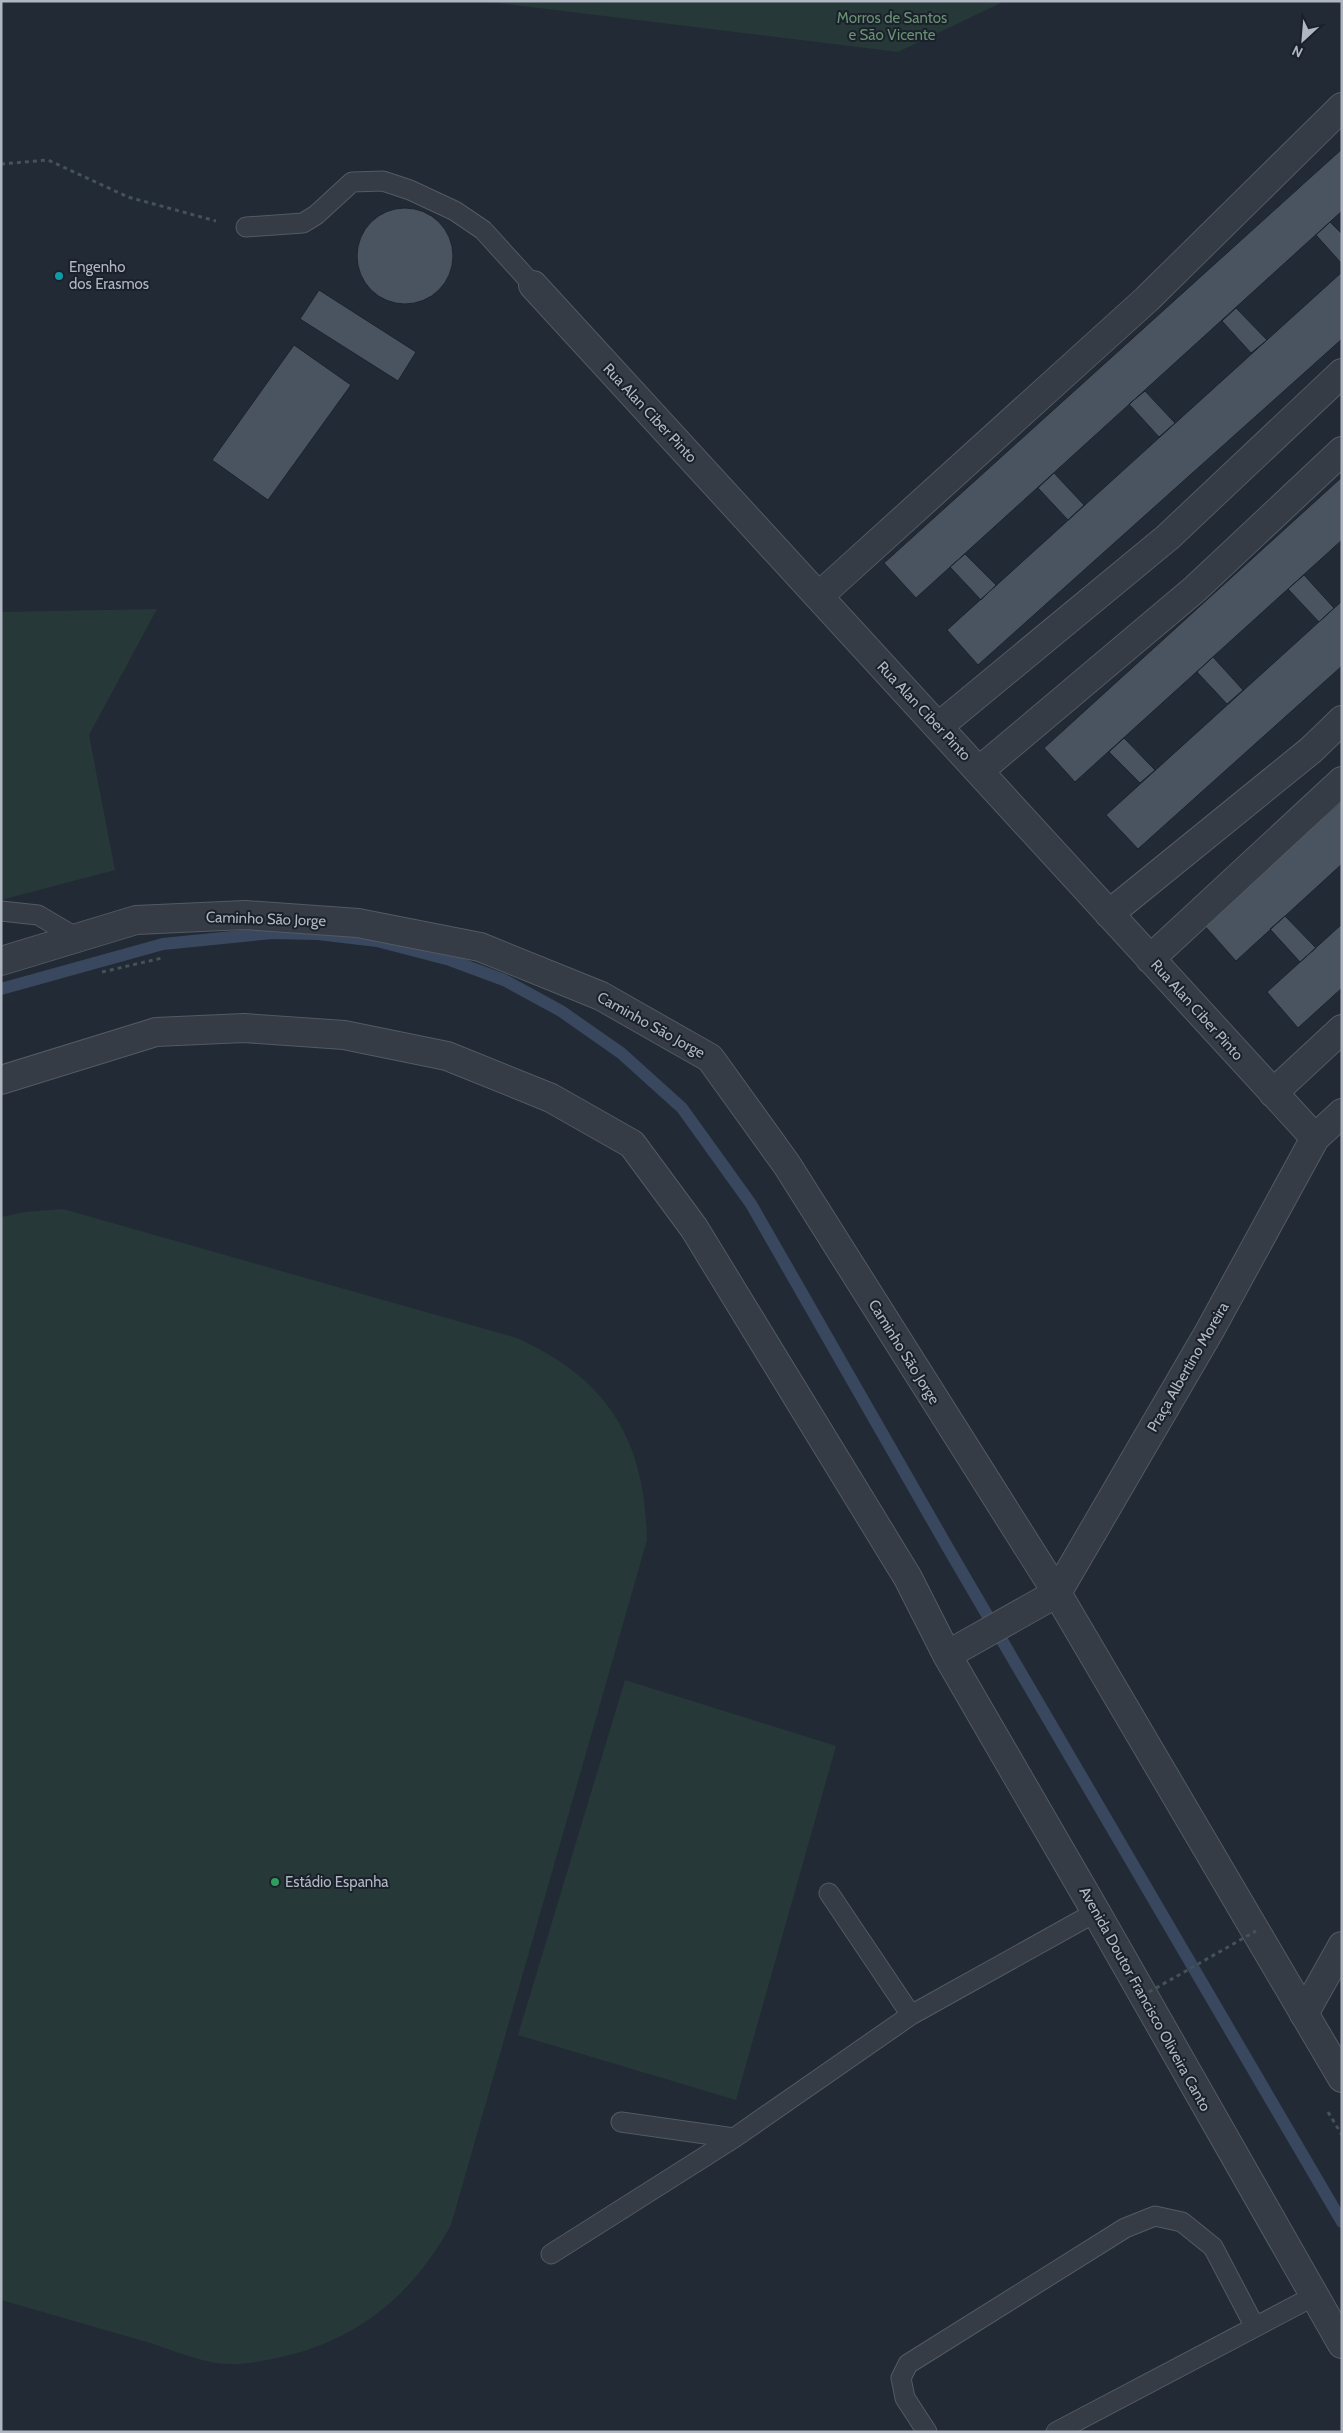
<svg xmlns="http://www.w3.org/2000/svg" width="1343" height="2433" font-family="Cabin,sans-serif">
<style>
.green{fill:#273838}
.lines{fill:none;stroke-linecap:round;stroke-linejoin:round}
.stream{stroke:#39485e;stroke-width:12}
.building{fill:#4a5461;stroke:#1d232d}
.service-casing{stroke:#535a64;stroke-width:21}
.minor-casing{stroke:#535a64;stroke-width:30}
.tertiary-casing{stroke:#535a64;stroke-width:30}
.path{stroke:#435356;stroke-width:3;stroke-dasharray:4 4;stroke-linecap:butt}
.service{stroke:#353c46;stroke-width:19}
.minor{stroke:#353c46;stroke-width:28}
.tertiary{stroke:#353c46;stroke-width:28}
.path-bridge{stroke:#435356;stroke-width:3;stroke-dasharray:4 4;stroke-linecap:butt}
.culture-dot{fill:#0f9aa8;stroke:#1b212b;stroke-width:2}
.leisure-dot{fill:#2e9e5b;stroke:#1b212b;stroke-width:2}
.labels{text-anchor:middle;stroke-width:4;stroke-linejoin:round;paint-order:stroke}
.park-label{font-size:15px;fill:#699173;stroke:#1b212b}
.poi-label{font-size:15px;fill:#b0b7c3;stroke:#1b212b;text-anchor:start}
.street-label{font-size:15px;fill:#b0b7c3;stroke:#1b212b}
</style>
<rect width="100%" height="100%" fill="#222a35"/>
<path class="green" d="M481,1H1005L898,52Z
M157,609L89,735L115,870L1,900V612Z
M63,1209L517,1338C609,1380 645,1440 647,1540L451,2225C413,2295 356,2342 277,2358C258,2362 235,2366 216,2363C193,2359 169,2349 147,2342C98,2328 50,2314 1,2300V1217L24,1212Z
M625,1680L836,1746L736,2100L518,2035Z"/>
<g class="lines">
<path class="stream" d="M1,989L163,944L272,933L318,934L377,941L450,960L504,980L561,1011L621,1053L682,1108L751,1204L948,1548L1342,2222"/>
</g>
<path class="building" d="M1342,149V211L916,598L884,563Z
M357 256a48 48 0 1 1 96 0a48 48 0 1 1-96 0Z
M1330,222L1342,234V264L1316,235Z
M1342,272V339L978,665L947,630Z
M319,290L416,352L398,381L300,319Z
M1236,308L1267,340L1251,353L1222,321Z
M294,345L351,385L268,500L212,460Z
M1145,391L1175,423L1159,437L1129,404Z
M1054,473L1084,505L1068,520L1038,488Z
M1342,477V540L1075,782L1044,748Z
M965,554L996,585L981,600L950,567Z
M1304,575L1334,608L1319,622L1288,589Z
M1342,601V666L1138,849L1106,815Z
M1213,657L1243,690L1227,704L1197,672Z
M1124,738L1155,770L1140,783L1109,752Z
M1342,801V864L1236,961L1204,925Z
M1285,916L1316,948L1300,962L1270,929Z
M1342,924V988L1298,1028L1267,992Z"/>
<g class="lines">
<g class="service-casing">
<path id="service" d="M246,227L303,223L316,215L352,182L383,181L410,190L455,211L483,230L533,285
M1,911L38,915L77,938
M829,1893L911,2015
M621,2122L734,2138
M551,2254L734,2138L911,2015L1096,1912
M927,2432L905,2398L901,2378L908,2364L1125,2228L1155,2216L1182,2222L1213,2247L1255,2327
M1056,2432L1314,2296"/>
</g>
<g class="minor-casing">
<path id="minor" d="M533,285L1315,1138
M819,596L1147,299L1342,107
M938,727L1168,537L1342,373
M979,771L1195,589L1342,451
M1109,914L1311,750L1342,720
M1150,959L1342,781
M1273,1093L1342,1029
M1304,2014L1342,1946"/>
</g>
<g class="tertiary-casing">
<path id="tertiary" d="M1,961L136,920L245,915L358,923L480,947L601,996L710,1058L787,1165L1057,1593L1342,2078
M1,1080L156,1032L244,1028L344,1035L447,1056L551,1098L632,1144L694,1228L908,1578L947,1655L1096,1912L1342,2344
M1057,1593L1209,1332L1315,1138L1342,1113
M947,1655L1057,1593"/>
</g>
<path class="path" d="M1,164L48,160L128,197L216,221
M102,972L162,958
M1328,2112L1342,2135"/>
<use href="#service" class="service"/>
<use href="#minor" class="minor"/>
<use href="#tertiary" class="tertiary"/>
<path class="path-bridge" d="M1142,1996L1256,1931"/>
</g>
<circle class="culture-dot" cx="59" cy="276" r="5"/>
<circle class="leisure-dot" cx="275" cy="1882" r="5"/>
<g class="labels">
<g class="park-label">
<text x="892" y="23">Morros de Santos<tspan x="892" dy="17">e São Vicente</tspan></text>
</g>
<g class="poi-label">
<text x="69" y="272">Engenho<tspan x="69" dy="17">dos Erasmos</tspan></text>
<text x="285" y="1887">Estádio Espanha</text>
</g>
<g class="street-label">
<text transform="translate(650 413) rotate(47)" y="5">Rua Alan Ciber Pinto</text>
<text transform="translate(924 711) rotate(47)" y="5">Rua Alan Ciber Pinto</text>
<text transform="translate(266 919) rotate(2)" y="5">Caminho São Jorge</text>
<text transform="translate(1197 1010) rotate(48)" y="5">Rua Alan Ciber Pinto</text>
<text transform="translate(651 1025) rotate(29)" y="5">Caminho São Jorge</text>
<text transform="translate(904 1352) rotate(58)" y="5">Caminho São Jorge</text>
<text transform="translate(1188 1367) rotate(-60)" y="5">Praça Albertino Moreira</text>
<text transform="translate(1145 1999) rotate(61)" y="5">Avenida Doutor Francisco Oliveira Canto</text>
</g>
</g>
<rect width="1343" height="2433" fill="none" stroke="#b0b7c3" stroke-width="5"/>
<g transform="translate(1303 40) rotate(206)" stroke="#1b212b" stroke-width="4" paint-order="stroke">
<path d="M0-4L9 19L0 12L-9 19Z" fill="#b0b7c3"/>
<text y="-8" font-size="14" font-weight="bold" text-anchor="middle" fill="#b0b7c3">N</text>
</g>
</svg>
